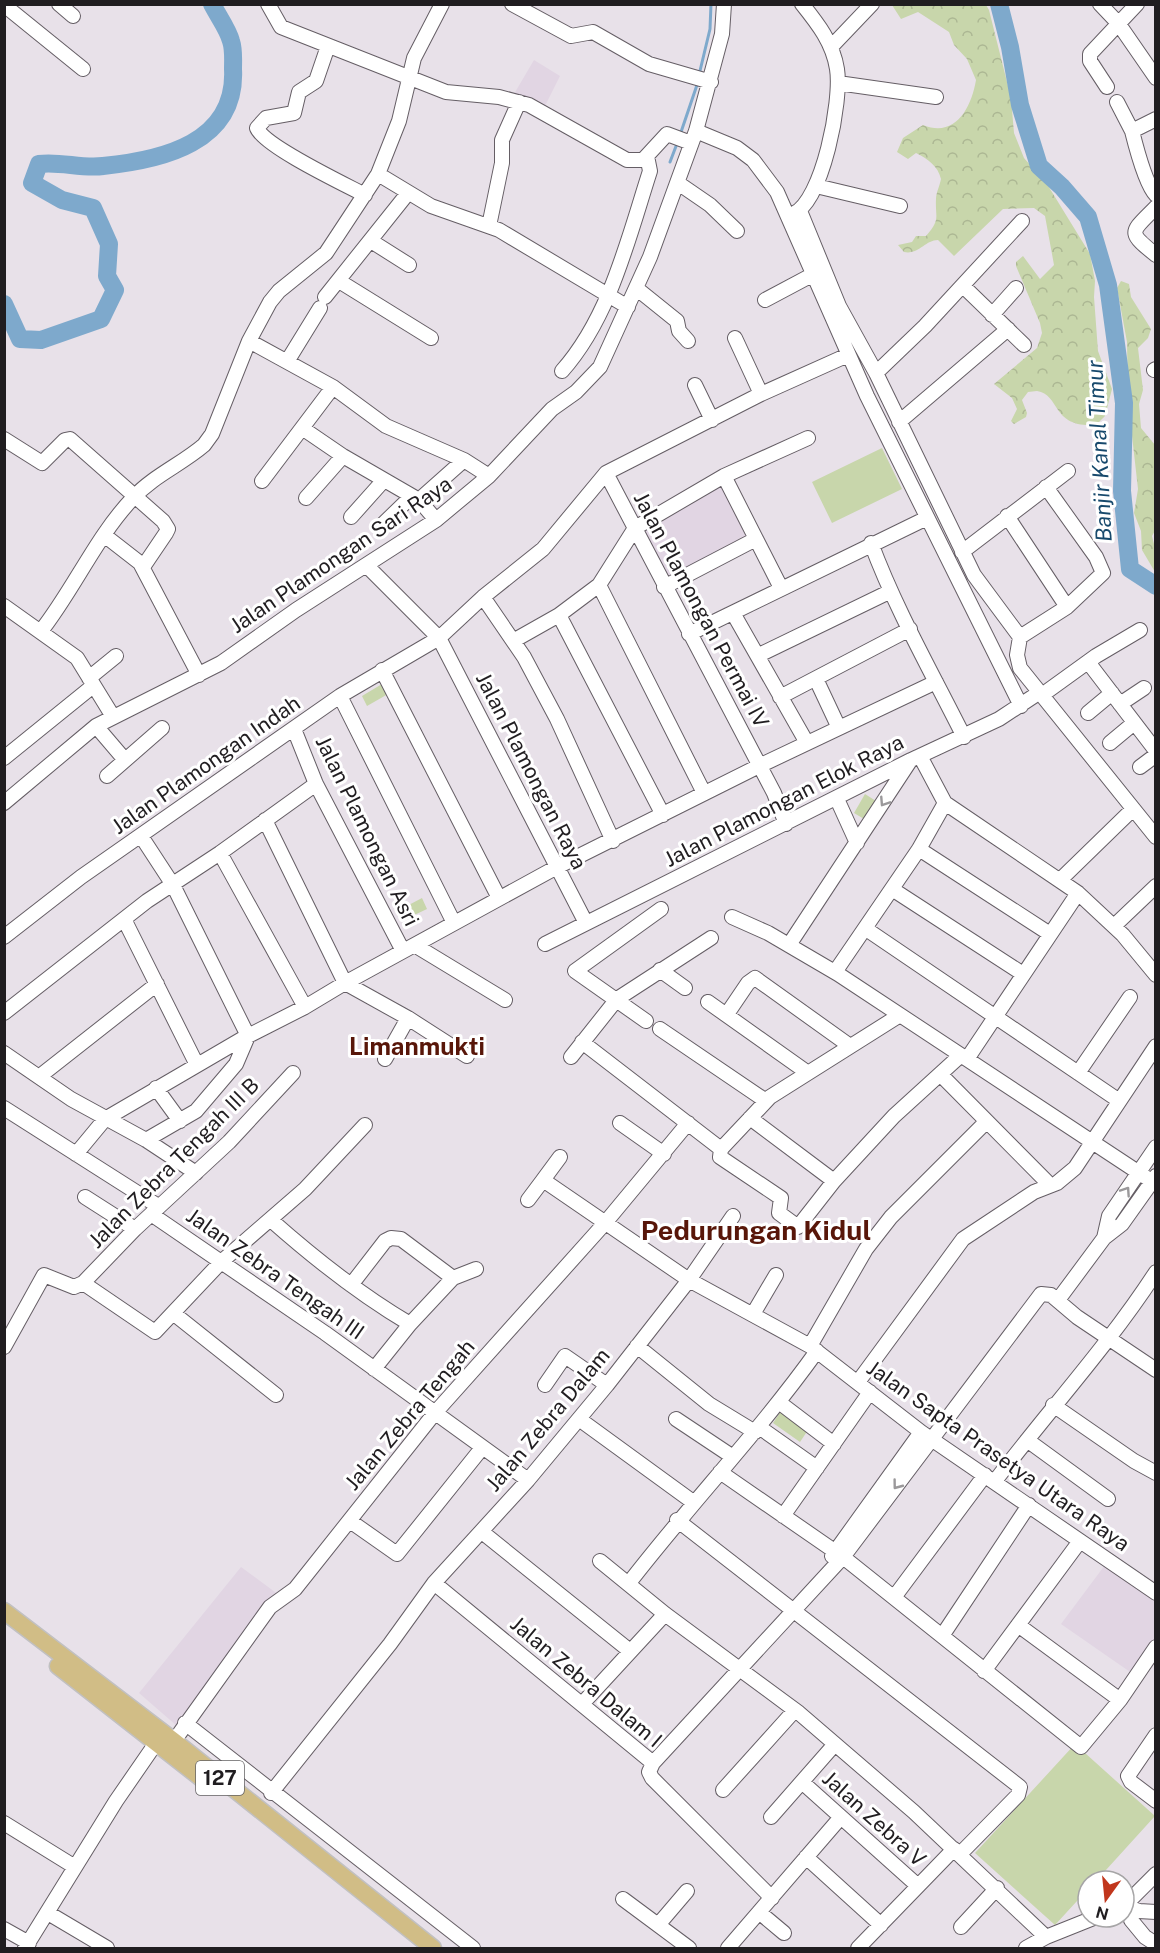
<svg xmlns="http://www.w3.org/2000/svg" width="1160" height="1953" font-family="'Public Sans',sans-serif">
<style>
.built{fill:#e1d5e3}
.grass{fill:#c8d6ab}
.forest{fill:url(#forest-crowns)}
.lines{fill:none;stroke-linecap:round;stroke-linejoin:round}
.stream{stroke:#7ea9cc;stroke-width:3}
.river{stroke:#7ea9cc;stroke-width:18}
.minor-casing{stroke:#655e65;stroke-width:16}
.major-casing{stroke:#c1c0c1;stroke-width:19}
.minor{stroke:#fff;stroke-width:14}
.major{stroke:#d1bd86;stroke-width:16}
.oneway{stroke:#9b999b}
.labels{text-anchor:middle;stroke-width:6;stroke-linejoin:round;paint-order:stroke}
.shield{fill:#fff;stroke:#636163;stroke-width:1.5}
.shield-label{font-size:20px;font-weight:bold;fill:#201d20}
.street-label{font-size:21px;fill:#201d20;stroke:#fff}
.water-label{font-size:22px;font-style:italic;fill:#17496c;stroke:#fff}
.quarter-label{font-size:24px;font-weight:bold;fill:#581609;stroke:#fff}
.district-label{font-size:27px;font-weight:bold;fill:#581609;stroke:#fff}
</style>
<defs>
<pattern id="forest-crowns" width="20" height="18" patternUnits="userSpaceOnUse" patternTransform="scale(1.5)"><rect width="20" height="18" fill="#c8d6ab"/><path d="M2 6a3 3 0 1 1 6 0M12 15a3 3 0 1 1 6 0" fill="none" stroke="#acb793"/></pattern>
</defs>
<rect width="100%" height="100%" fill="#e8e1e9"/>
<path class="built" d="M534,60L560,76L544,108L514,94Z
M723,481L750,539L667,583L638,528Z
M1105,1565L1155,1602V1638L1133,1674L1061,1624Z
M241,1567L279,1595L177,1726L139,1693Z"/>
<path class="grass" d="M882,448L902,489L832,523L812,482Z
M382,684L388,694L367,706L362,696Z
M865,794L876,801L864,819L854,813Z
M422,898L427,909L408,918L403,908Z
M781,1411L808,1430L800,1442L773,1423Z
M1075,1744L1155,1816L1096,1881H1088V1889L1055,1925L975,1853Z"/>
<path class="forest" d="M892,5H986L989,10L1011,98L1014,133L1024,158L1047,184L1090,254L1095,281L1094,297L1098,351L1112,389L1105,416L1096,425C1051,428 1061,395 1037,391L1028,392L1022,400L1027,413L1026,417L1014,424L1011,421L1017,409L1012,398L994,384L1037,348L1042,333L1040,323L1016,266V262L1023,256L1040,279L1054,265L1045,216L1034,208L1003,209L954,256L938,240C925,240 919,255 904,252L898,245L912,242L916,236H926C941,219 935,218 936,199C936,193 940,185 941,179C938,166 928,159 916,153L908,159L897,152L903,138L923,125C955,138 971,109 976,80L967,59L954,45L949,32L918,12L901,19Z
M1121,281L1129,284L1131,297L1151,329L1148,338L1138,348L1143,390L1139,404L1141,428L1155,445L1156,529L1152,536L1155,548V572L1142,550L1141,531L1134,513L1138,489L1128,400L1127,342L1117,288Z"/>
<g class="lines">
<path class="stream" d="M699,75L710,29L711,4
M680,135L698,82
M670,162L678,141"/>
<path class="river" d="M999,4L1010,47L1020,105L1039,166L1062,187L1088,217L1108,285L1124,403L1122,491L1130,569L1156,586
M4,304L20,339L41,340L101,319L115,290L107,276L109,244L93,208L62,200L32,183L39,164C60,161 82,169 103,166C162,160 237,143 233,69C233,60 234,50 231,41C228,29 218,16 212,4"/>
<g class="minor-casing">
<path id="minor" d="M59,4L73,16
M268,4L281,27L446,92L499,97L529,105L627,160H643L667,134L691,143
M512,4L571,36L593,32L649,64L711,82
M1100,4L1118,23L1156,78
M4,5L83,69
M328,46L316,81L299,92L294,113L266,118L257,128C264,146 344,184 365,195
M831,47L872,4
M838,83L936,97
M1107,87L1090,61V54L1137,4
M1117,102L1132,131
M1156,119L1132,131C1136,147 1146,185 1156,195
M696,131L737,148L753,160L777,192L867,396L1021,706
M378,174L431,206L499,230L628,307
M678,183L710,205L737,231
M816,186L900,206
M1156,207C1131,233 1126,231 1156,255
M800,211L839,306L876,373L974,575L1020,637L1017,655L1020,668L1156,837
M793,214C823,201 842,100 837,69C833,43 818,24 802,4
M489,226L502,163V140L519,102
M371,241L409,265
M339,281L431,338
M963,286L1024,345
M636,288L677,321L679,331L688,341
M325,297L408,193
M765,300L812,275
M992,315L1016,288
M735,338L761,394
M249,341L333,387L386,426L464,460L489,476
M288,360L320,308
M1154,370L1156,369
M562,371C610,317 628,239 650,171L647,156
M876,373L925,326L1022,221
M695,385L712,420
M899,422L1008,329
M302,428L343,456L419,500L436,520
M4,439L42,463L65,440L70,439L163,521L168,529L166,533L143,567
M606,473L774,793L786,824
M724,476L781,588
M262,481L333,387
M306,498L343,456
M419,500L464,460
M1007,516L1067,607
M351,517L384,480
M380,527L412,496
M104,535L140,563L199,675
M871,543C896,610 932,673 964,737
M962,552L1068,471
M367,566L439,638L586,923
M599,585L704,793
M664,587L756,539
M483,597L524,657L557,719L613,841
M4,606L77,658L112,715
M733,613L807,743
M559,615L663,815
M41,631C74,589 96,537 133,498C153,476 182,464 204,445L212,434L249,341L270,302L279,291L326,253L378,174L399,121L414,58L442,4
M689,634L927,518
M1020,637L1067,607L1103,573L1096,557L1046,487
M513,641L559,615L599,585L635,528L724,476L808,438
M759,655L889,592
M1088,662L1156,751
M382,670L499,898
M89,678L116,656
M816,679L839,728
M1042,695L1096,656L1140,630
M340,696L454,923
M780,697L910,629
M1120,704L1144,688
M1088,713L1112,693
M96,726L125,760
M294,729L316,784L403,951
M1110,743L1134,723
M920,756L945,803L1078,893L1123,935L1156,975
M4,758L93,686
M1140,767L1156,755
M107,776L162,728
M837,799L857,843
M4,803L96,726L221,663L296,610L436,520L489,476L552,409L576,392L600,367L650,257L696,131L722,34L724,4
M265,820L345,983
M141,836L173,885L248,1036L236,1064L196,1111L146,1140
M919,849L1050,934
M220,853L305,1007
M1060,880L1133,809
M892,889L1023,974
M732,917L768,933L838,974L1156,1184
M124,919L197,1065
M1114,926L1156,886
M866,929L1118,1100
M4,937L81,877L340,696L439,638L483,597L543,549L606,473L761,394L848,355
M545,944L911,760L999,719L1040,692
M789,945L910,761
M416,946L505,1000
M660,970L685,988
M835,972L919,849L945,803
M345,983L408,1018L467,1056
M708,1002L808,1073
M4,1013L147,901L220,853L316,784
M727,1014L748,983L755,978L850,1046
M646,1021L575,971L661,909
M660,1029L766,1101
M582,1042L721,1149
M4,1053L71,1099L146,1140L196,1173
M571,1057L617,999L711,938
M385,1059L408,1018
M967,1059L1078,893
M1078,1073L1130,997
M941,1075L1050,1185
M40,1076L157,984
M156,1088L180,1121
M4,1108L158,1206
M750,1118L834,1181
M620,1123L664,1154
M721,1149L720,1157L781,1198L779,1213L798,1227L834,1181L894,1116L961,1055
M721,1149L770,1097L900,1015
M76,1154L105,1119L242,1039L305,1007L345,983L557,867L759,766L936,682
M560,1157L543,1180L689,1280L810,1346L921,1432L1156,1593
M85,1197L135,1229
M528,1200L543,1180
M151,1214L325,1333L528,1480
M271,1220C315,1259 359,1294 410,1324
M1104,1238L1109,1216L1156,1147
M83,1283L155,1332L221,1262L305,1189L365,1125
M351,1285L385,1241L391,1238L401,1239L453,1278
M1058,1300L1104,1238L1122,1224L1156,1176
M173,1313L276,1395
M753,1314L776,1275
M637,1346L709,1404L755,1432
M810,1346L866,1249L891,1217L986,1122
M4,1347L44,1275L74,1287L83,1283L135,1229L229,1142L293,1073
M374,1369L410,1324L453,1278L476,1269
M858,1382L963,1239L1034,1192L1057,1183L1075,1168L1156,1046
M545,1385L565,1356L607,1385
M780,1403L834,1444
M1053,1405L1134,1461L1156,1473
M579,1419L693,1502
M676,1419L733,1457
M759,1427L817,1468
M1027,1440L1108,1499
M720,1472L843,1557L1081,1747L1120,1700L1156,1647
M995,1481C1048,1411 1108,1346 1156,1272
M783,1516L870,1392
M677,1520L1020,1787L1018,1795L960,1854
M350,1521L397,1554L482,1448
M482,1532L630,1651
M832,1556L921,1432
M600,1561L665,1614L799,1713L914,1812L1046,1937
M434,1583L653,1763
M629,1583C690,1504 759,1432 817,1351
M895,1596L985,1475
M1018,1625L1120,1700
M942,1636L1029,1505
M984,1671L1080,1541
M582,1704L665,1614
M185,1723L473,1948
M1156,1735L1128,1776L1131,1782L1156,1801
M174,1741L270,1607L295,1589L434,1414L605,1223L688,1123
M802,1782L918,1886
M723,1790L795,1710
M271,1793L390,1644L434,1583L528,1480L607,1385L689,1280L733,1216
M771,1817L835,1744
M4,1823L75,1867
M806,1857L881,1925
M772,1898L652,1778L649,1772L653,1763L843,1557L1041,1294L1051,1295L1077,1317L1156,1370
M623,1899L689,1948
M1124,1906L1156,1874
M1124,1906L1139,1911L1156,1912
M759,1912L784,1933
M48,1913L107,1948
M1131,1920L1145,1937L1156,1944
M658,1925L687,1891
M961,1927L997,1888
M4,1929L29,1943
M25,1948L116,1801L156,1743
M728,1948L841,1817
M858,1948L954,1849
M1026,1948L1046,1937L1096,1917"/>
</g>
<g class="major-casing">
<path id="major" d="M4,1611L174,1741L433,1948
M58,1666L210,1785"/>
</g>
<use href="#minor" class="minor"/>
<use href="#major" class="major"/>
</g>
<defs><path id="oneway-chevron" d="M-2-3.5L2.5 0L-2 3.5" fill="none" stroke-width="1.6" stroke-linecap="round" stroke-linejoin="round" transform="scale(1.5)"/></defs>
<g class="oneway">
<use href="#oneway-chevron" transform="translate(884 802) rotate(123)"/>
<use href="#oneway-chevron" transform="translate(1126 1191) rotate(-56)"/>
<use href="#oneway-chevron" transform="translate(897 1485) rotate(127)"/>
</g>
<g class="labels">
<rect class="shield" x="196" y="1761" width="48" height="34" rx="4.5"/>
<g class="shield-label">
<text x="220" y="1785">127</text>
</g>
<g class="street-label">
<text transform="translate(341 555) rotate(-34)" y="7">Jalan Plamongan Sari Raya</text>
<text transform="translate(701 610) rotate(62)" y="7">Jalan Plamongan Permai IV</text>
<text transform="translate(206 765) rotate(-35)" y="7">Jalan Plamongan Indah</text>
<text transform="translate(531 771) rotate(63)" y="7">Jalan Plamongan Raya</text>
<text transform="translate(784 801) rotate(-27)" y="7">Jalan Plamongan Elok Raya</text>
<text transform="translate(367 831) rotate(64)" y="7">Jalan Plamongan Asri</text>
<text transform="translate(174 1163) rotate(-45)" y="7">Jalan Zebra Tengah III B</text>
<text transform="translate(275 1274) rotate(35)" y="7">Jalan Zebra Tengah III</text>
<text transform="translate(410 1415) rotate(-50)" y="7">Jalan Zebra Tengah</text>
<text transform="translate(548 1420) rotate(-50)" y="7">Jalan Zebra Dalam</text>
<text transform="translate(998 1456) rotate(35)" y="7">Jalan Sapta Prasetya Utara Raya</text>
<text transform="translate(586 1682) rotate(40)" y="7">Jalan Zebra Dalam I</text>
<text transform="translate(874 1819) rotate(42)" y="7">Jalan Zebra V</text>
</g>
<g class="water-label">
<text transform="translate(1099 451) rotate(-93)" y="8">Banjir Kanal Timur</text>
</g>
<g class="quarter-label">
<text x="417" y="1055">Limanmukti</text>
</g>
<g class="district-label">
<text x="756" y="1240">Pedurungan Kidul</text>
</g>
</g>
<rect width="1160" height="1953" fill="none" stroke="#201d20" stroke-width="12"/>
<g transform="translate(1106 1899) rotate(195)"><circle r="28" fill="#ffffff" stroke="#a6a5a6" stroke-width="1.5"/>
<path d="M0-4.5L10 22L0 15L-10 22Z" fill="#c1361c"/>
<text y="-9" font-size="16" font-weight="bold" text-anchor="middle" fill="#201d20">N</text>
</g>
</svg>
